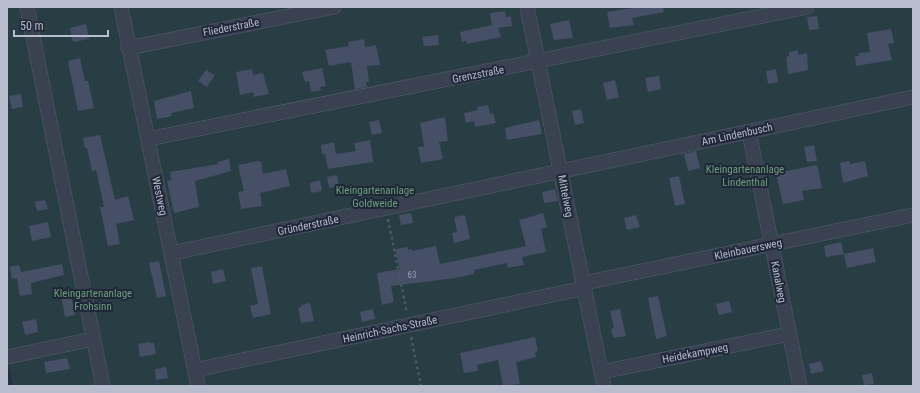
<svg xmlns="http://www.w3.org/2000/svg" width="920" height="393" font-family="'Roboto Condensed',sans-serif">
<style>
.green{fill:#283e44}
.building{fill:#454f65}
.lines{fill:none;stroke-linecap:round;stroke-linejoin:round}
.minor-casing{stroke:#555d6d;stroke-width:15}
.path{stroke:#465b60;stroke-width:2.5;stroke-dasharray:3 3;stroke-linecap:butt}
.minor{stroke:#3a4252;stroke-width:14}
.labels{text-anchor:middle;stroke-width:4;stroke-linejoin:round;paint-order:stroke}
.number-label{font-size:9px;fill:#9aa2b2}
.street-label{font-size:11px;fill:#b7bdcc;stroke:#1f2738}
.park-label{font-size:11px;fill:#6e9e7d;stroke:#1f2738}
</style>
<rect width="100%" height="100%" fill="#262f43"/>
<path class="green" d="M7,7H913V386H13L7,358Z"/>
<path class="building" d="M639,7H663L664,12L632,18L634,25L610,28L607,12Z
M505,11L506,17L511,16L512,26L498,28L501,37L467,44L466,41L462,42L460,32L492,25L490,13Z
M817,16L819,29L809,30L807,17Z
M569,20L573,38L554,40L550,24Z
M86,24L89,39L73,42L70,28Z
M891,29L894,43L888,44L892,60L856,66L855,56H859V53L870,52L867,33Z
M438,35L439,45L424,46L422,37Z
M364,39L365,47L376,45L380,65L367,66L369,82H366L367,87L355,89L351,62L329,66L325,50L349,46L348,42Z
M798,50V55L807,53L808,70L788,74L786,57L789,56V52Z
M80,58L85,81H88L94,108L78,111L68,61Z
M322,68L326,86L320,87L321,90L311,92L309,81L305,82L302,72Z
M252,69L253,75L263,73L269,94L254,97L253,92L240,95L236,72Z
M776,69L778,82L768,84L766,71Z
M206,70L215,75L207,87L198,81Z
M659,76L661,89L648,92L645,78Z
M615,80L619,97L607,100L603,83Z
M191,91L194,108L171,113L172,116L157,119L154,101Z
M21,94L23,107L12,109L9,96Z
M488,105L490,114L493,113L496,123L475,127L474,121L466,123L464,113L478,110L477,107Z
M581,109L584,123L575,125L572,111Z
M445,117L448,141L439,142L443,159L421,163L418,147L424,146L420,123Z
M379,120L382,133L372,135L369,122Z
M539,120L542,134L507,140L505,128Z
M100,135L115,200L128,196L134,220L116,224L120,244L108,246L100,207H104L96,170L92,171L87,148H85L83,138Z
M370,140L373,162L328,169L325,154H322L321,145L334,142L336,154L356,151L354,143Z
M814,145L817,161L807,162L804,147Z
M696,151L700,168L688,171L684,154Z
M229,159L231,171L195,181L199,207L174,213L167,181L171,180L170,172L218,164V162Z
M258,161L261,162L263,174L286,169L290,186L260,193L262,206L241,209L238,192L244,191L238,165Z
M850,161V164L865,161L868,176L843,183L840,163Z
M817,165L822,188L802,191L804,200L783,204L776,173Z
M337,175L339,186L329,188L327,177Z
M679,176L685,204L675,206L669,178Z
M320,180L322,191L311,193L310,183Z
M555,189L558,201L544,203L542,192Z
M45,200L48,209L37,211L35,202Z
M411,213L413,223L401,225L399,215Z
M543,213L547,227L541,229L546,252L522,257L524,265L508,268L507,263L474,270V274L456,278L391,286L394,302L382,305L377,273L400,269L395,249L408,247V250L412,249V251L436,246L440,264L526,246L519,220Z
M465,215L470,239L454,243L452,233L457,232L454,217Z
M636,215L640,227L627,230L624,218Z
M48,222L51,237L32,241L29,226Z
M841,242L844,254L873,248L876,262L847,268L844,254L826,257L824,246Z
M159,261L166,296L157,298L149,263Z
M62,264L64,275L31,283L32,294L20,296L17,278L12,279L10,267L19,265L21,272Z
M262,266L271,314L253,318L250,306L258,304L251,268Z
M223,269L226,281L213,284L211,272Z
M70,289L75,315L65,317L60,291Z
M658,296L667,336L656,339L648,298Z
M729,301L732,312L719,315L716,304Z
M310,303L314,321L301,323L298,308L301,307V305Z
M373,309L375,319L362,322L360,312Z
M620,309L626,336L613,338L611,329L614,328L610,311Z
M36,319L38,332L25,335L22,322Z
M535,337L538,351L535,352L536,357L516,362L520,384L503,386L498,360L477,365L478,371L464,373L460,353Z
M149,342V343H154L156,354L140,357L138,344Z
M67,358L70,369L46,373L44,362Z
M821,361L824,371L811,374L809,364Z
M166,367L168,378L156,380L155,369Z
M872,373L874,384L864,385L862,375Z"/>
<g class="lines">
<g class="minor-casing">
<path id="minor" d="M27,7L103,386
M121,7L198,386
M527,7L604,386
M128,48L334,7
M749,132L800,386
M148,139L807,7
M172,253L913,97
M584,283L913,215
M7,357L93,339
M195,370L585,288
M601,372L789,334"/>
</g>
<path class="path" d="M388,219L407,313
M411,337L421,386"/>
<use href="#minor" class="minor"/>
</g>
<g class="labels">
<g class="number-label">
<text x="412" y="278">63</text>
</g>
<g class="street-label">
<text transform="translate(231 27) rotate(-11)" y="4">Fliederstraße</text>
<text transform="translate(478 74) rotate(-11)" y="4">Grenzstraße</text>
<text transform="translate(737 134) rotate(-12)" y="4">Am Lindenbusch</text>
<text transform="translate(160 196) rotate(78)" y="4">Westweg</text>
<text transform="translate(566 196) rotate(79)" y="4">Mittelweg</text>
<text transform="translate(308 225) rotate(-12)" y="4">Gründerstraße</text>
<text transform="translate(748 249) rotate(-12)" y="4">Kleinbauersweg</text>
<text transform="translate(779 282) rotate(79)" y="4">Kanalweg</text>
<text transform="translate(390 329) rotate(-12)" y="4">Heinrich-Sachs-Straße</text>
<text transform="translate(695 353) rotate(-11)" y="4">Heidekampweg</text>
</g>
<g class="park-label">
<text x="745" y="173">Kleingartenanlage<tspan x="745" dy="13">Lindenthal</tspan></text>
<text x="375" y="194">Kleingartenanlage<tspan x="375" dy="13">Goldweide</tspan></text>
<text x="93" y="297">Kleingartenanlage<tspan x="93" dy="13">Frohsinn</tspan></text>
</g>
</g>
<rect width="920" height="393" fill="none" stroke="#b7bdcc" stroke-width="16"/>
<path d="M14 30v6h94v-6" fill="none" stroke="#b7bdcc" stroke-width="2"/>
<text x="20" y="30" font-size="12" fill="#b7bdcc" stroke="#1f2738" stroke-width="3" paint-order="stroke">50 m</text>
</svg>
